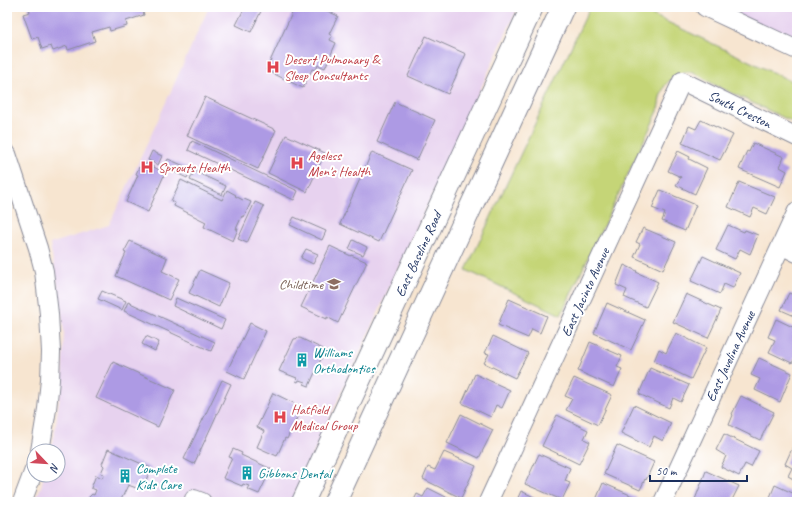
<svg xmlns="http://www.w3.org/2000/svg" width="804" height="509" font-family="Caveat,sans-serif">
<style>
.built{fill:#e7d2ef}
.green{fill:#c5d577;stroke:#70826a}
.building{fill:#ad9ae4}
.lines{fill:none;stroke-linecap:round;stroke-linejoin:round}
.minor-casing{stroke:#898a97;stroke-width:20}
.major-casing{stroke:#898a97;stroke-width:24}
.minor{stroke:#fff;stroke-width:18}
.major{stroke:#fff;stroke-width:22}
.labels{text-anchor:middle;stroke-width:4;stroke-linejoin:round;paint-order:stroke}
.health-label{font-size:14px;fill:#be3a42;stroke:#fff;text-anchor:start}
.street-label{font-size:14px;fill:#1b2f5e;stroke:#fff}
.education-label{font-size:14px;fill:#785e54;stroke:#fff;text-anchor:end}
.culture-label{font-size:14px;fill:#0d838f;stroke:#fff;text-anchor:start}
</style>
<rect width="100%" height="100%" fill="#fff"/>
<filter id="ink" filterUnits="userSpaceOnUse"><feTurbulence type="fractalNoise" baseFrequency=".025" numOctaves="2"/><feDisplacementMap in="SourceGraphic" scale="8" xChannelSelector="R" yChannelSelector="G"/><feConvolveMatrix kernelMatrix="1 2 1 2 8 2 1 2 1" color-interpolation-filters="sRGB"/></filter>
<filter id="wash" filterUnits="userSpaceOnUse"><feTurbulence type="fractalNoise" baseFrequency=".012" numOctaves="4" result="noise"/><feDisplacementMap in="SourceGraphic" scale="16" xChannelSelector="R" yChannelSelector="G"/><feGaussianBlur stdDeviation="0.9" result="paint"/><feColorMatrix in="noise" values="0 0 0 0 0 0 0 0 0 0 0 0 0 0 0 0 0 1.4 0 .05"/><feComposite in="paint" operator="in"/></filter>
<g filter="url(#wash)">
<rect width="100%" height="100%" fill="#f7e5d0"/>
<path class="built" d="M209,7H518L291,502H34L41,487L44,475H58V451H50L55,431L62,379L64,334L59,293L50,244L109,225L147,144Z
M705,7H797V50Z"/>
<path class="green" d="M590,7H636L797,84V124L715,85L693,72H682L673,77L665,85L660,97L658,111L561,315L466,270Z"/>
<g id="blocks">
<path class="building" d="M28,7H142L144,15L126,21L127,26L110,31L109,27L92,32L95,41L68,50L67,46L53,51L51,46L42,49L38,37L32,39L23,14L30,12Z
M245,7H263L251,32L236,25Z
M295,7H319L338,16L329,34L332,36L330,40L336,43L325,68L318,65L316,70L312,69L303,88L266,70Z
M426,36L466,54L448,94L408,76Z
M205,97L276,130L258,169L187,136Z
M395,102L435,120L417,160L377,142Z
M701,120L733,135L720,160L682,143L689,126L696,129Z
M286,135L325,153L307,192L268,173Z
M192,141L298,191L294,200L188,150Z
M753,143L784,157L780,167L787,171L780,187L739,169L747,151L749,152Z
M152,151L162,156L158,165L148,160Z
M678,151L690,157L689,159L707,168L695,194L676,185L681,177L668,171Z
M372,152L412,170L379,242L340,224Z
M168,159L191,169L187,178L164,167Z
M146,163L165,173L148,212L126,202L138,175L136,174L139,167L143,169Z
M194,171L226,186L222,195L190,180Z
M181,180L222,200L227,190L236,195L235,196L243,200L244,199L251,202L244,217L242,216L236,229H238L233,241L204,227L206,222L174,206L175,203L171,201Z
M739,182L775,197L767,214L754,208L750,217L728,207Z
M660,190L696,205L685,231L662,221L665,213L652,208Z
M255,202L264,206L247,243L238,239Z
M294,217L326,231L322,240L290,225Z
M728,225L744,232L745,230L758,235L750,254L740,249L735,259L716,250Z
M643,228L676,242L663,270L634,257L640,244L636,242Z
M353,240L367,247L363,255L349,249Z
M130,241L167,258L162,271L179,279L169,300L116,276L126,253L124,252Z
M330,246L351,256V255L367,262L338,323L327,317V319L301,307Z
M306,249L318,254L313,264L301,258Z
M703,256L740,273L733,288L724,284L720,294L691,281Z
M624,265L637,271L636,272L658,282L646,307L624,297L627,290L616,285Z
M200,270L229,283L219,307L189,293Z
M102,291L126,301L122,310L98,299Z
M789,293L796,296L797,294V317L781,310Z
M686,294L721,310L708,338L673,322Z
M176,298L225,320L221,329L173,306Z
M509,299L547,316L540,333L532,329L528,338L498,325Z
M128,302L215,342L211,351L124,311Z
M607,303L645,320L631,350L594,333Z
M776,319L797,329V356H796L792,363L769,352L775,340L768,337Z
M250,323L266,331L244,379L227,371Z
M676,333L706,348L691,379L654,361L659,349L666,353Z
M146,336L159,342L155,351L142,344Z
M493,336L528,353L515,378L484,363L489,354L485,353Z
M300,338L325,350L309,386L304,384L305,382L299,380L298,382L296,381L297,378L279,371L294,339Z
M590,342L622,356L617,367L622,369L614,387L578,371Z
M759,358L792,373L780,402L755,390L760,379L751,375Z
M113,362L175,390L158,427L96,398Z
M650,368L689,385L681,402L673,398L669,408L639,394Z
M475,374L510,390L502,408L496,405L491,417L462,403Z
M574,378L612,395L598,425L566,410L572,399L565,396Z
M222,380L231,384L194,464L184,459Z
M273,393L302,407L287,439L285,438L277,456L257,447L264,431L257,427Z
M741,396L774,412L760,440L729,425L733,415L732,414Z
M634,405L671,423L663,441L654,436L649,447L621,433Z
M461,414L493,430L479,458L447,443Z
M557,415L588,430L584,439L590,442L579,464L542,446Z
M724,434L759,451L751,467L745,464L739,476L721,467L726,456L716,450Z
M795,442L797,443V481L788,476L792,468L785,464Z
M617,445L654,462L646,480L645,479L640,490L604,474Z
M108,449L151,468L142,490L128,485L120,502H86L88,498L92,494L94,495L96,490L91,488L96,475L102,478L104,474L101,473L104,466L102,464Z
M233,449L242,453L241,455L271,469L259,494L247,489L249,486L243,484L242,486L223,478L232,458L229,457Z
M444,452L476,466L461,498L423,479L428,467L435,470Z
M539,454L570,468L565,481L570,483L562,500L525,484Z
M706,471L739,486L731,502H694Z
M603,483L637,498L635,502H595Z
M775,485L797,495V502H768Z
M428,488L456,502H413L417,494L423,497Z
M521,491L545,502H516Z"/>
</g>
</g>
<g filter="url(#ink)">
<use href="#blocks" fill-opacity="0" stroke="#898a97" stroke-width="1"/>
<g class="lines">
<g class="minor-casing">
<path id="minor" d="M705,7L797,50
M7,154L38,248L44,271L49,314L51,352L50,380L47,409L40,451
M781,245L797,253
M194,499L202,502
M22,502L34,470
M488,502L682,81L797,137
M663,502L797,211"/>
</g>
<g class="major-casing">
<path id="major" d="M303,502L532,7
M335,502L563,7"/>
</g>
<use href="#minor" class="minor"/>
<use href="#major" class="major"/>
</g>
</g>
<defs>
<g id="hospital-bare" transform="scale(1.08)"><path d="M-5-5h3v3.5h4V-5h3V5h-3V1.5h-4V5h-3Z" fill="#e0444e" stroke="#fff" stroke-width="2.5" paint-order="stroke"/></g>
<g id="school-bare" transform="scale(1.08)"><path d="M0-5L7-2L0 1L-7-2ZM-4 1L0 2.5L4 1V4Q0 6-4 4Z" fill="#8d6e63" stroke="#fff" stroke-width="2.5" paint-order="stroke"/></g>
<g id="building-bare" transform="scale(1.08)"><path d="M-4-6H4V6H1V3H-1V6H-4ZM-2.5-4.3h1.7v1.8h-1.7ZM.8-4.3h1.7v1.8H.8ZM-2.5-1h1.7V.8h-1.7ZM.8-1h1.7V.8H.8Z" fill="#0f9aa8" stroke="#fff" stroke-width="2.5" paint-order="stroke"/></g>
</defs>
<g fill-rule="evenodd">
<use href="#hospital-bare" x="273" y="67"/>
<use href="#hospital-bare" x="297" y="163"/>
<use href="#hospital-bare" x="147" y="167"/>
<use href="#school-bare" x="334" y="284"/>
<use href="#building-bare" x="302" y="360"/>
<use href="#hospital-bare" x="280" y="417"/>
<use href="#building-bare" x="247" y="473"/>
<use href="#building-bare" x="125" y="476"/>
</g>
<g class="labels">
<g class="health-label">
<text x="284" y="64">Desert Pulmonary &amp;<tspan x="284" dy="16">Sleep Consultants</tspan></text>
<text x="308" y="160">Ageless<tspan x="308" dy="16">Men's Health</tspan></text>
<text x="158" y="172">Sprouts Health</text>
<text x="291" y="414">Hatfield<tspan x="291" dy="16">Medical Group</tspan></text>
</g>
<g class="street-label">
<text transform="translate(740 109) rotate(26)" y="5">South Creston</text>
<text transform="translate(418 254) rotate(-65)" y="5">East Baseline Road</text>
<text transform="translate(585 292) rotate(-65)" y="5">East Jacinto Avenue</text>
<text transform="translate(730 356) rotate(-65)" y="5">East Javelina Avenue</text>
</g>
<g class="education-label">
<text x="323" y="289">Childtime</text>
</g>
<g class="culture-label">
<text x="313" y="357">Williams<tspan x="313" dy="16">Orthodontics</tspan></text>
<text x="136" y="473">Complete<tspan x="136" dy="16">Kids Care</tspan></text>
<text x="258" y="478">Gibbons Dental</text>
</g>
</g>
<rect width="804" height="509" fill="none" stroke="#fff" stroke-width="24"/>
<g transform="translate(46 463) rotate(115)"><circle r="19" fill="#ffffff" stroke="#a4acbf"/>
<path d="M0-3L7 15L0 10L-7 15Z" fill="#d1495b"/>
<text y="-6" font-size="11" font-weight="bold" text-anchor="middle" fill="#1b2f5e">N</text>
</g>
<path d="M650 475v6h97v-6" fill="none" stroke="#1b2f5e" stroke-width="2"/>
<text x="656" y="475" font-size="12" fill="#1b2f5e" stroke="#ffffff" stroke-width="3" paint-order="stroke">50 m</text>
</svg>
